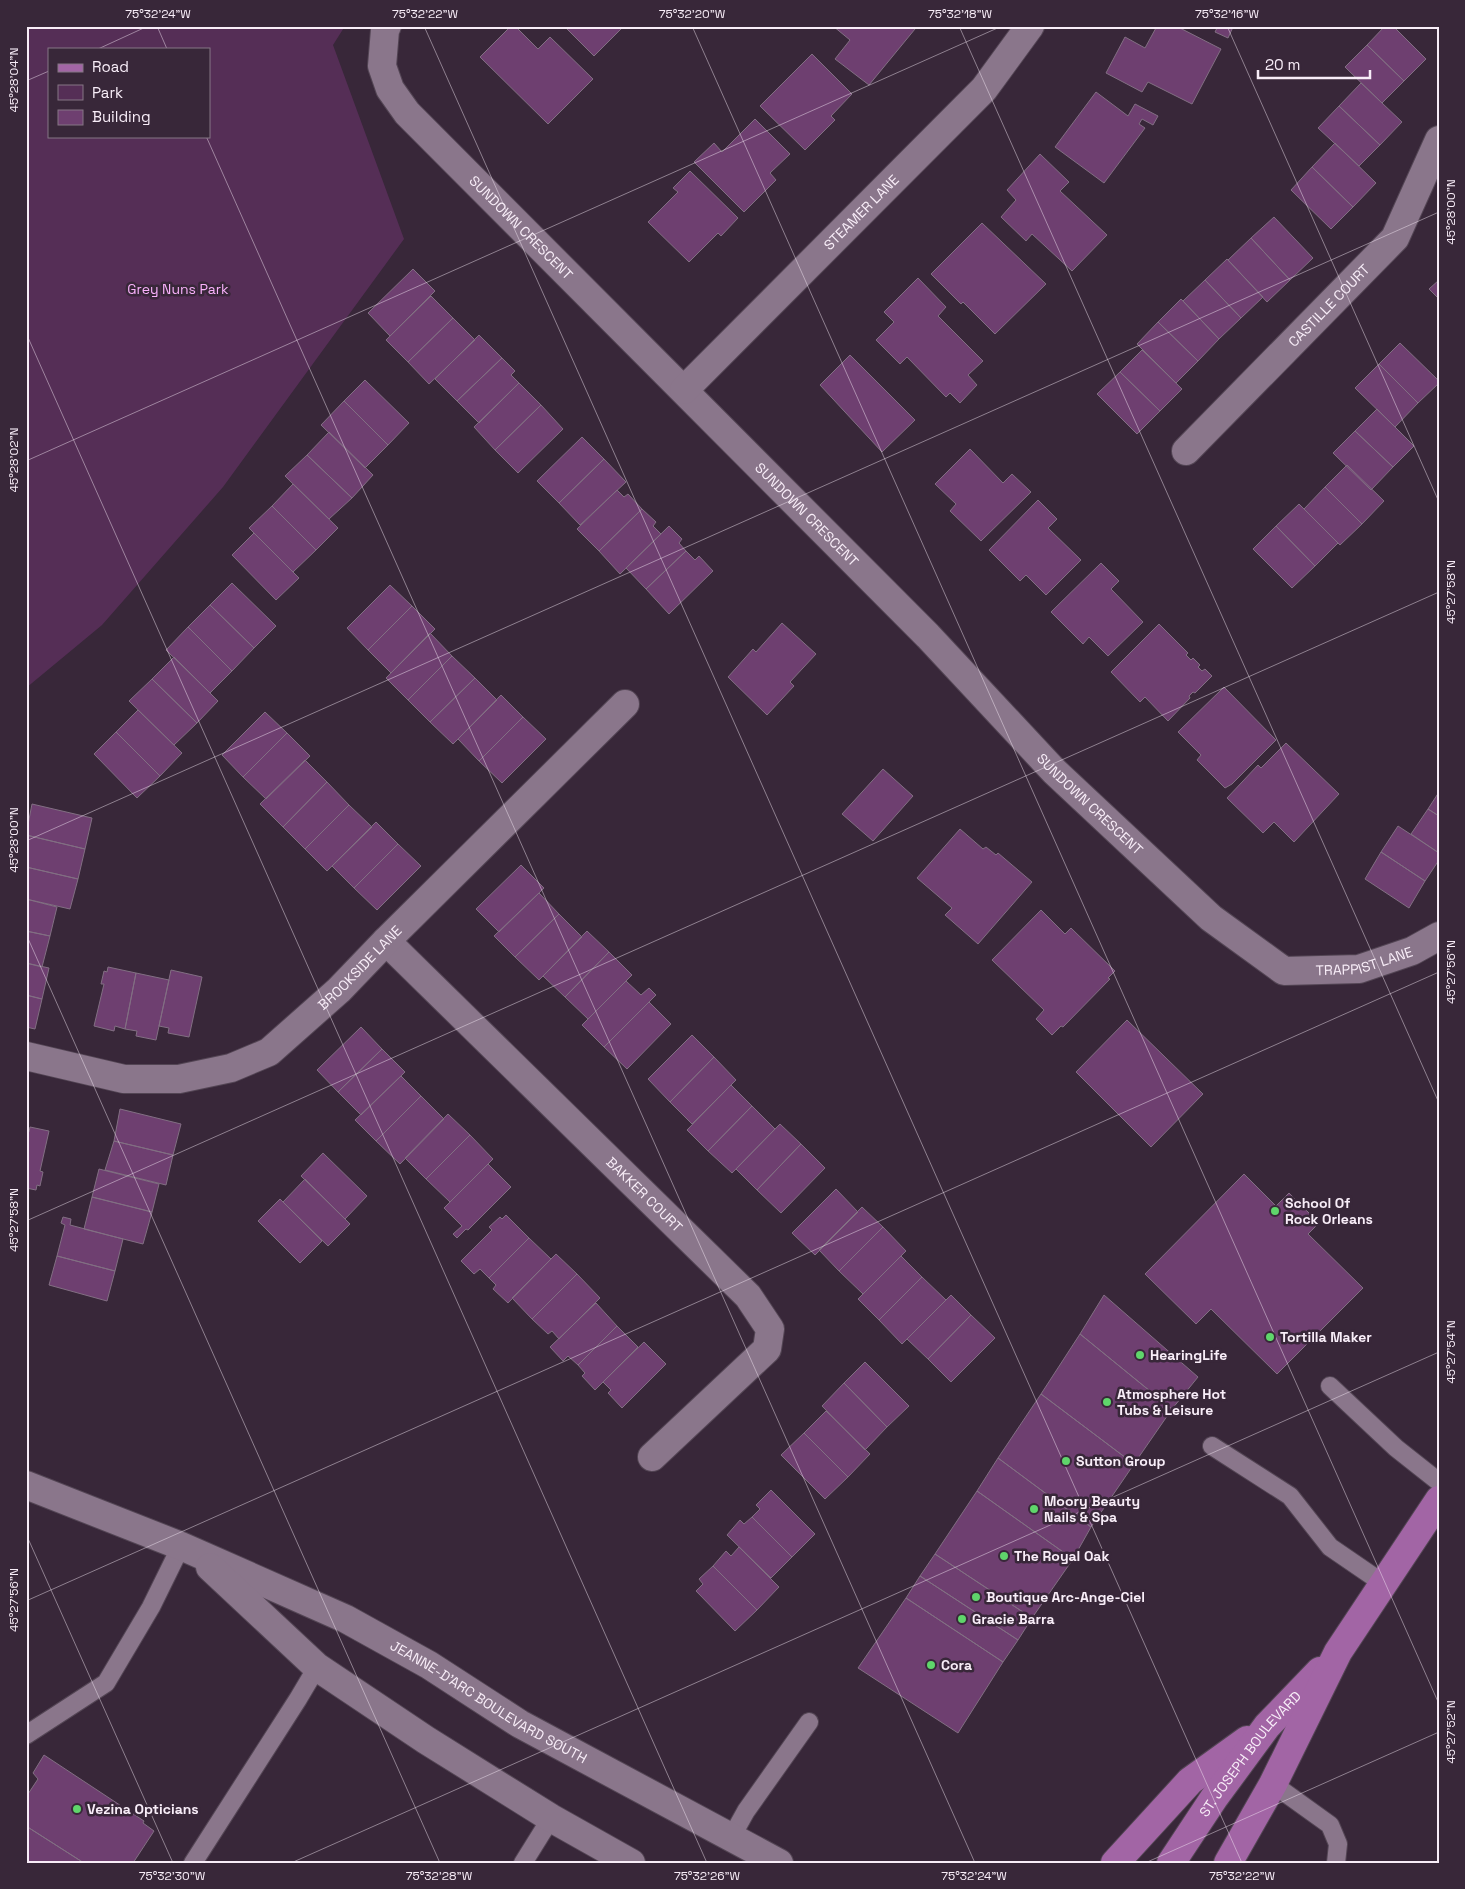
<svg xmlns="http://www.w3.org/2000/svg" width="1465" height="1889" font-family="'Space Grotesk',sans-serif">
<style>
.green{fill:#552e56;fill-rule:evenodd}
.building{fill:#6e3f70;stroke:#826f83}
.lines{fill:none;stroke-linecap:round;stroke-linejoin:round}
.lane-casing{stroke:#534554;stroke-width:20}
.street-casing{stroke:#534554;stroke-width:30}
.secondary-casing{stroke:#534554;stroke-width:30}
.primary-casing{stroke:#534554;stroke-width:30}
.lane{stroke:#8a768b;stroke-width:18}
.street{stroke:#8a768b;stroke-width:28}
.secondary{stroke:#8a768b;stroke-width:28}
.primary{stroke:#a265a5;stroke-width:28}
.ticks{fill:none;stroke:#f8edf8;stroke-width:1;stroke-opacity:0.45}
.poi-dot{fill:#5fd56b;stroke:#382739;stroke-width:2}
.labels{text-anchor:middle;stroke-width:5;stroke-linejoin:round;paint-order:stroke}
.street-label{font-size:14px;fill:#f8edf8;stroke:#382739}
.park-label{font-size:14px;fill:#f9b1fb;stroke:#382739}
.poi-label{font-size:14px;font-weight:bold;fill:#f8edf8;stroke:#382739;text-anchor:start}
.neatline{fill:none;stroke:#f8edf8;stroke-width:2}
.ticks-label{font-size:12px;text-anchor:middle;fill:#f8edf8}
</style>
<rect width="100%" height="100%" fill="#382739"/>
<path class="green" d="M26,26H345L333,45L404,239L223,487L102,625L26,688ZM49,49H209V136H49Z"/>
<path class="building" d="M511,26H515L538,49L550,37L593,79L548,124L480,57Z
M564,26H624L594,56Z
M833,26H912L915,29L869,85L835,59L850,40Z
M1157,26H1176L1221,49L1192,104L1148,82L1142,92L1106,73L1125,37L1145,48Z
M1218,26L1233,27L1228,38L1215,32Z
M1385,26H1393L1426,59L1404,81L1367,45Z
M1367,45L1404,81L1382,103L1345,67Z
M812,54L852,94L831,116L835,120L805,150L760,106Z
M1361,83L1402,122L1380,145L1339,106Z
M1096,92L1128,116L1135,104L1158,116L1153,125L1142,119L1139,124L1145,128L1104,183L1055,147Z
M1339,106L1380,145L1359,166L1318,128Z
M755,119L790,154L770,173L776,180L744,212L694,162L714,143L722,152Z
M1335,143L1376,183L1353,207L1312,167Z
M1040,154L1069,182L1060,191L1107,235L1072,271L1032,234L1026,241L1001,217L1016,200L1007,190Z
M1312,167L1353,207L1331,229L1291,190Z
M690,171L738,218L721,236L718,233L689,262L648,222L678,192L673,188Z
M1274,217L1313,258L1290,280L1251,238Z
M982,223L1046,284L995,334L963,302L961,304L931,274Z
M1251,238L1290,280L1267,302L1228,260Z
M1227,259L1263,297L1241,318L1205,280Z
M413,269L435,291L390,336L368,313Z
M918,278L946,307L938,316L983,361L968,375L977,385L960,403L950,393L946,397L907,357L900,364L876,340L894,322L884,312Z
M1205,280L1241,318L1219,339L1183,301Z
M1439,280V299L1429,289Z
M431,296L453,318L408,362L386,340Z
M1181,299L1219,339L1198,361L1158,322Z
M453,318L475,340L429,384L408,362Z
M1158,322L1198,361L1176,383L1137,344Z
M479,335L502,358L457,401L435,379Z
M1400,343L1439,381V383L1418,403L1379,364Z
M1142,350L1182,389L1160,411L1120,372Z
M850,355L915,420L882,452L820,385Z
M502,358L515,371L511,375L519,383L479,423L457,401Z
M1379,364L1418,403L1395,427L1355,388Z
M1120,372L1160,411L1137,434L1097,394Z
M365,380L409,423L388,445L344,401Z
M519,383L541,405L495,450L474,427Z
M344,401L388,445L365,468L321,425Z
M541,405L563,429L518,473L495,450Z
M1377,409L1414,446L1393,467L1355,431Z
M1355,431L1393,467L1371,490L1333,453Z
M329,432L373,475L352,498L307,455Z
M582,437L604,459L559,503L537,481Z
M970,449L1003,483L1012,474L1031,492L981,541L950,511L956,504L935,484Z
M307,455L352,498L329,519L285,476Z
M604,459L626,482L580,525L559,503Z
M1347,465L1384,501L1362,524L1325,487Z
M293,484L338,528L316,550L272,506Z
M1325,487L1362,524L1340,545L1304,509Z
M617,490L624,497L628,494L642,509L599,551L577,529Z
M1038,500L1057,519L1048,528L1081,560L1046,595L1026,575L1020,581L989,550Z
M1299,504L1338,543L1315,566L1276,526Z
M272,506L316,550L293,572L249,528Z
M642,509L656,522L653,526L661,534L620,574L599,551Z
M669,526L682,539L679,543L686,551L646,589L626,568Z
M1276,526L1315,566L1292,588L1253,549Z
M254,533L299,578L276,600L232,555Z
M686,551L695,560L699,556L713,571L669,614L646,589Z
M1101,563L1119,581L1111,589L1143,622L1108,656L1089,637L1083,644L1051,612Z
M232,583L276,626L254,648L210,605Z
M390,585L412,606L368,650L347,628Z
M210,605L254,648L232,671L188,627Z
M412,606L435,629L391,673L368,650Z
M782,623L816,654L790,682L794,686L767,715L728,677L753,649L756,652Z
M1159,624L1188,653L1186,655L1191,660L1193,658L1200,665L1198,667L1202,671L1205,669L1212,676L1195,693L1193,692L1189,696L1190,698L1168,721L1145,697L1140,702L1111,672Z
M188,627L232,671L210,693L166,650Z
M430,633L452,656L408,700L386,678Z
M452,656L475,678L430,722L408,700Z
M174,657L218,701L197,723L152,679Z
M475,678L497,700L453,744L430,722Z
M152,679L197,723L174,745L129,701Z
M1224,687L1276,740L1232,784L1225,788L1197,760L1201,755L1178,732Z
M501,695L523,717L479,761L458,739Z
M138,710L182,753L160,776L116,732Z
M265,712L287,733L243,777L222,755Z
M523,717L546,739L502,783L479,761Z
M116,732L160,776L137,798L94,754Z
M287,733L310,756L266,799L243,777Z
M1286,743L1339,794L1294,842L1274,822L1263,833L1227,798L1258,765L1261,768Z
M305,760L327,782L283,827L260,804Z
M883,769L913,796L873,841L842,814Z
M327,782L349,805L305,849L283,827Z
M1439,792V816L1428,809Z
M32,804L92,818L85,849L26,835Z
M349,805L372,827L327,871L305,849Z
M1428,809L1439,816V853L1411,834Z
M376,822L398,844L354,888L332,866Z
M1398,826L1439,853V860L1425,881L1381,852Z
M960,829L983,849L986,847L996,855L998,853L1032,882L978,944L945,915L952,908L917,878Z
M26,835L85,849L78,879L26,867Z
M398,844L421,866L377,910L354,888Z
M1381,852L1425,881L1409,908L1365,879Z
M521,865L544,888L499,932L476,909Z
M26,867L78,879L70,909L26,899Z
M539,893L559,914L515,957L494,936Z
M26,899L57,907L50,936L26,931Z
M1041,910L1065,934L1071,928L1115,971L1108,978L1110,979L1063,1027L1061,1026L1052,1035L1036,1019L1044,1010L992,960Z
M559,914L582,937L539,980L515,957Z
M26,931L50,936L42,967L26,963Z
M587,931L609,952L565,997L543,976Z
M609,952L632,975L588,1019L565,997Z
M26,963L49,968L42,999L26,995Z
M108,967L136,973L125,1029L115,1026L114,1031L94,1026L104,984H101L104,971L107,972Z
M171,970L202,977L189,1037L168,1033L169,1028L159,1026Z
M136,973L169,980L156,1040L136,1036L137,1031L125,1029Z
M626,981L641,995L649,988L656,995L604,1047L582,1025Z
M26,995L42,999L35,1029L26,1027Z
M649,1002L671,1024L627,1069L604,1047Z
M1127,1020L1203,1094L1151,1147L1076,1072Z
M361,1027L382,1049L338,1092L317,1070Z
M692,1035L714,1057L670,1102L648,1079Z
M382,1049L405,1072L361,1115L338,1092Z
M714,1057L736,1080L692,1124L670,1102Z
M401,1076L421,1096L376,1141L355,1120Z
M731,1085L752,1106L708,1151L687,1130Z
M421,1096L444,1119L400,1164L376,1141Z
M752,1106L775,1129L732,1173L708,1151Z
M120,1109L181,1124L173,1155L114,1141Z
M448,1114L470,1135L426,1179L405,1158Z
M780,1124L801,1144L757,1190L736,1169Z
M30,1127L49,1131L40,1171L43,1172L40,1186L37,1185L36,1190L26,1188V1132H29Z
M470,1135L493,1159L450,1202L426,1179Z
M114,1141L173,1155L166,1185L105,1170Z
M801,1144L825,1168L781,1213L757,1190Z
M323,1153L367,1196L345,1219L301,1176Z
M488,1164L511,1187L468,1230L466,1229L457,1238L453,1234L462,1226L444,1208Z
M99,1169L159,1184L152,1212L92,1197Z
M1244,1174L1276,1206L1289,1193L1319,1223L1308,1234L1363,1288L1277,1374L1211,1309L1196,1324L1145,1274Z
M305,1179L350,1224L328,1246L283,1202Z
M836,1189L858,1212L815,1255L792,1233Z
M92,1197L152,1212L143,1244L84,1229Z
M280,1199L322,1241L300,1263L258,1221Z
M862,1207L883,1227L839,1271L819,1250Z
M506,1215L529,1238L489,1278L480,1269L474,1274L461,1261L492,1230L489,1227L500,1217L502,1219Z
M63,1217L71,1219L70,1225L123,1239L115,1271L57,1256L65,1225L61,1223Z
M883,1227L906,1251L863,1294L839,1271Z
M529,1238L551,1259L508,1303L493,1289L496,1285L489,1278Z
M556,1254L577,1274L532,1319L512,1298Z
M57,1256L115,1271L107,1301L49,1285Z
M901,1256L922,1277L879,1320L858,1299Z
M577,1274L600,1298L559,1339L552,1331L548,1334L532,1319Z
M922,1277L946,1300L902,1344L879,1320Z
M951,1295L971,1315L928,1359L907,1339Z
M1104,1295L1198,1377L1172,1409L1080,1334Z
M596,1303L617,1326L578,1365L568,1356L563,1361L550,1347Z
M971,1315L995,1338L951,1382L928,1359Z
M617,1326L638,1347L595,1390L582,1376L585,1373L578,1365Z
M1080,1334L1172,1409L1134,1464L1041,1394Z
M644,1342L666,1364L622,1408L608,1393L611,1390L603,1382Z
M865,1362L909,1406L887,1427L844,1383Z
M844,1383L887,1427L865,1450L822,1406Z
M1041,1394L1134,1464L1091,1527L998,1458Z
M826,1411L870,1454L848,1477L804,1433Z
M804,1433L848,1477L825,1499L781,1455Z
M998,1458L1091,1527L1073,1559L977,1491Z
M771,1490L815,1534L792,1557L752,1517L760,1509L756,1505Z
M977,1491L1073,1559L1032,1618L935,1554Z
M752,1517L792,1557L771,1578L727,1535L740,1520L744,1524Z
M739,1547L779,1587L757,1610L713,1566L726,1551L731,1556Z
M935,1554L1032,1618L1018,1640L920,1576Z
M713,1566L757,1610L735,1631L696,1591L703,1584L699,1579Z
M920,1576L1018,1640L1003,1662L906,1598Z
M906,1598L1003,1662L958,1733L858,1668Z
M44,1755L144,1821L143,1823L154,1831L133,1863H84L26,1826V1797L38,1779L33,1773Z
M26,1826L84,1863H26Z"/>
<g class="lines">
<g class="lane-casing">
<path id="lane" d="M1330,1386L1396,1448L1439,1482
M1212,1446L1290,1496L1330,1547L1384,1584
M26,1735L106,1683L151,1607L181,1546
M1273,1784L1330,1825L1338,1844L1336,1863
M731,1838L746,1811L809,1722
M193,1863L298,1699L317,1667
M523,1863L551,1818"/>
</g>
<g class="street-casing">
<g id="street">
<path id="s1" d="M387,26L385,30L382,66L390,89L407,113L928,636L1054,771L1211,918L1284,971L1359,969L1412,951L1439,936"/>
<path id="s2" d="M684,390L984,89L1030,26"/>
<path id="s3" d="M1186,451L1395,238L1439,140"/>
<path id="s4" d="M386,941L748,1296L770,1329L767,1349L652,1457"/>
<path id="s5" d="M26,1056L124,1079H179L231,1068L269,1052L339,990L386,941L625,704"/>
</g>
</g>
<g class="secondary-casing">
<g id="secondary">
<path id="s6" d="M26,1485L181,1546L346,1619L429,1665L520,1724L779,1863"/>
<path d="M210,1567L317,1667L426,1740L551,1818L631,1863"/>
</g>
</g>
<g class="primary-casing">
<g id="primary">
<path d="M1115,1863L1190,1781L1247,1740"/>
<path id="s7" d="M1171,1863L1214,1798L1267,1726L1320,1671"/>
<path d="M1228,1863L1273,1784L1338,1652L1439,1500"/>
</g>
</g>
<use href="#lane" class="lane"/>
<use href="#street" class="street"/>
<use href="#secondary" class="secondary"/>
<use href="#primary" class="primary"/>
</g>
<path class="ticks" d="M157,26L167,49M424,26L1242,1863M692,26L1439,1704M959,26L1439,1103M1227,26L1439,502M98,49L148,26M26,81L49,71M206,136L975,1863M26,333L707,1863M26,461L1002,26M26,841L1439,212M26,934L440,1863M26,1221L1439,592M26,1534L173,1863M26,1601L1439,972M291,1863L1439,1352M1145,1863L1439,1732"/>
<g class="poi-dot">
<circle cx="1275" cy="1211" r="5"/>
<circle cx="1270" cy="1337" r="5"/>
<circle cx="1140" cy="1355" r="5"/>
<circle cx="1107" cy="1402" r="5"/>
<circle cx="1066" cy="1461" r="5"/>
<circle cx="1034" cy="1509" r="5"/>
<circle cx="1004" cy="1556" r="5"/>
<circle cx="976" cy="1597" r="5"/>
<circle cx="962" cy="1619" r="5"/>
<circle cx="931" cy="1665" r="5"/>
<circle cx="77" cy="1809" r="5"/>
</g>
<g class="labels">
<g class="street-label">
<text dy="5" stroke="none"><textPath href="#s2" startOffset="251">STEAMER LANE</textPath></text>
<text dy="5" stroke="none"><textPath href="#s1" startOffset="256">SUNDOWN CRESCENT</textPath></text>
<text dy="5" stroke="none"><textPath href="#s3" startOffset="204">CASTILLE COURT</textPath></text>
<text dy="5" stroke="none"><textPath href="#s1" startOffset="661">SUNDOWN CRESCENT</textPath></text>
<text dy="5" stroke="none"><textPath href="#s1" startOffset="1066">SUNDOWN CRESCENT</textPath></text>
<text dy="5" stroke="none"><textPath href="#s1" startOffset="1404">TRAPPIST LANE</textPath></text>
<text dy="5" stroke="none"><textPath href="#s5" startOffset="374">BROOKSIDE LANE</textPath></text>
<text dy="5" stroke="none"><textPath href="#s4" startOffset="362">BAKKER COURT</textPath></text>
<text dy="5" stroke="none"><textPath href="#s6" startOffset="512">JEANNE-D'ARC BOULEVARD SOUTH</textPath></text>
<text dy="5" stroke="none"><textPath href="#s7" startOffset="135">ST. JOSEPH BOULEVARD</textPath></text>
</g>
<g class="park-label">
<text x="178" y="294">Grey Nuns Park</text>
</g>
<g class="poi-label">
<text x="1285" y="1208">School Of<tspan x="1285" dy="16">Rock Orleans</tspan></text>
<text x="1280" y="1342">Tortilla Maker</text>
<text x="1150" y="1360">HearingLife</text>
<text x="1117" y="1399">Atmosphere Hot<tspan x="1117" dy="16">Tubs &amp; Leisure</tspan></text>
<text x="1076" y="1466">Sutton Group</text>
<text x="1044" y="1506">Moory Beauty<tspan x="1044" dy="16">Nails &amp; Spa</tspan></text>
<text x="1014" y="1561">The Royal Oak</text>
<text x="986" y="1602">Boutique Arc-Ange-Ciel</text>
<text x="972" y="1624">Gracie Barra</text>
<text x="941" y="1670">Cora</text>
<text x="87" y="1814">Vezina Opticians</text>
</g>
</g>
<rect width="1465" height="1889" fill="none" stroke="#382739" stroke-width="55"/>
<rect x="48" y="48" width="162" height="90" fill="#382739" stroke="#857685"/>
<rect x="58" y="64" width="25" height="8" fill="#a265a5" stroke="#857685"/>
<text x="92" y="72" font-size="15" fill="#f8edf8">Road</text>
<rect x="58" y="85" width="25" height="15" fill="#552e56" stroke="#857685"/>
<text x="92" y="98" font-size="15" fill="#f8edf8">Park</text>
<rect x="58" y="110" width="25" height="15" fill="#6e3f70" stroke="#857685"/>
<text x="92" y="122" font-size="15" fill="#f8edf8">Building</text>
<path d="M1258 70v8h112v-8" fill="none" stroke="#f8edf8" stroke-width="2.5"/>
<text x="1265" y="70" font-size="15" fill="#f8edf8" stroke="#382739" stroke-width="4" paint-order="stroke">20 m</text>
<rect x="28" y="28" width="1410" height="1834" class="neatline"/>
<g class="ticks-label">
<text x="158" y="18">75°32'24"W</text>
<text x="425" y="18">75°32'22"W</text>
<text x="692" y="18">75°32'20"W</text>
<text x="960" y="18">75°32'18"W</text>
<text x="1227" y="18">75°32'16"W</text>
<text transform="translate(14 80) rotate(-90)" y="4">45°28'04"N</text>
<text transform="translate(1451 212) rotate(-90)" y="4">45°28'00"N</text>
<text transform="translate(14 460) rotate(-90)" y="4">45°28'02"N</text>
<text transform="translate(1451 592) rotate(-90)" y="4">45°27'58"N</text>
<text transform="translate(14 840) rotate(-90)" y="4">45°28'00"N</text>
<text transform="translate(1451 972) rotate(-90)" y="4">45°27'56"N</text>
<text transform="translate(14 1220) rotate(-90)" y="4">45°27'58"N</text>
<text transform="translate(1451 1352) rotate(-90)" y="4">45°27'54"N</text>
<text transform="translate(14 1600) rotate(-90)" y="4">45°27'56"N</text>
<text transform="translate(1451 1732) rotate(-90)" y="4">45°27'52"N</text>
<text x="172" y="1880">75°32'30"W</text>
<text x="439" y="1880">75°32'28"W</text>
<text x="707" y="1880">75°32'26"W</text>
<text x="974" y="1880">75°32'24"W</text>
<text x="1242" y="1880">75°32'22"W</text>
</g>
</svg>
